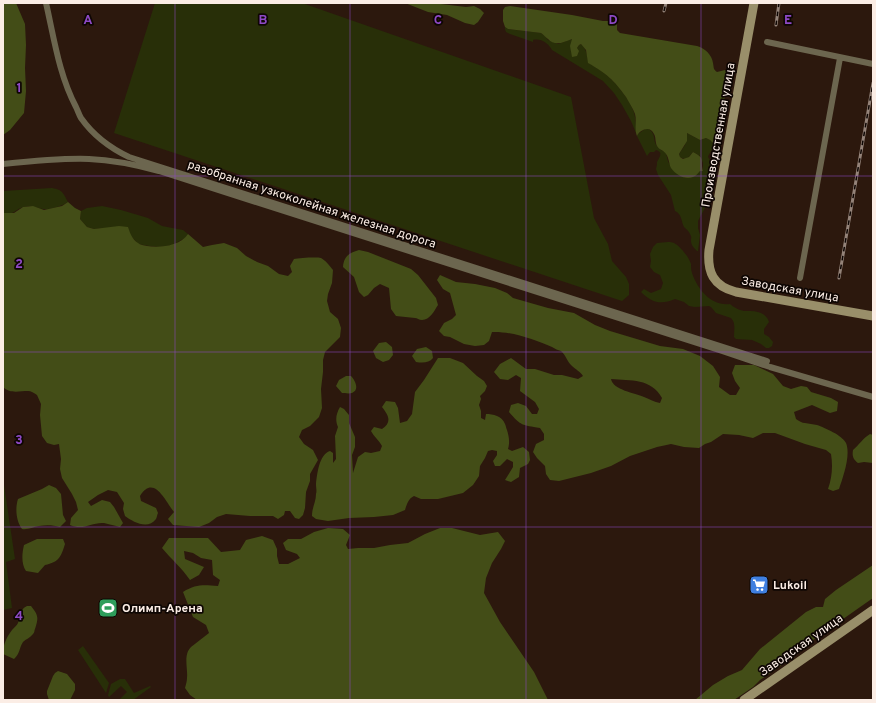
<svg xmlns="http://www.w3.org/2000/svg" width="876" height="703" font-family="Overpass,sans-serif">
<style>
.green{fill:#282f08}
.forest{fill:#434d17;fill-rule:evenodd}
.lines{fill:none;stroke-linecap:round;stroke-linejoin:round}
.minor{stroke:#6c664f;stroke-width:6}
.secondary{stroke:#998f6a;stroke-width:9}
.rail-casing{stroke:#948379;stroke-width:3}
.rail{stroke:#0e0603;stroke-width:1.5;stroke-dasharray:4.5;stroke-linecap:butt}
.grid{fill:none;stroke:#8e49c5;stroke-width:1;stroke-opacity:0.55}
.labels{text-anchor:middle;stroke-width:3.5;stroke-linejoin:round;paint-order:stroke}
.street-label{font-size:12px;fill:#fbede5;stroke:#0e0603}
.poi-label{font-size:12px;font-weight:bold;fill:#fbede5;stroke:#0e0603;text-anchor:start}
.grid-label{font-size:13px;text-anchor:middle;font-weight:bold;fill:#8e49c5;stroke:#0e0603;stroke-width:3.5;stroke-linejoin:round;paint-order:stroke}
</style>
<rect width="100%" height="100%" fill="#2c180d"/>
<path class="green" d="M155,3H302L571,97L594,218L608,244L612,261L626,277L629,284V295L622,301L114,133Z
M505,27L508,29L541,33L545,36L548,40L558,44L572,39L577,48L579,45L581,44C587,49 587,57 589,63C606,73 614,80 626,97C630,103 634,110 635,117C636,122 636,128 636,133L631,121L622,105L614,93L603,81L552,50C548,43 541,38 533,40V42L510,34L506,32L505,29Z
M645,129H649C657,136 652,139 657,146C659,149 663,151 665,152C667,155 667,158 668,161C669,164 672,167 674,169C682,180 690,180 700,171H703V163L700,156L693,152C689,157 686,161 680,157L679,154L685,145L687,133L700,140L706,138L710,140L714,144C713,150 709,153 708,157L710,160L712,167L705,208L698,221V228L700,235L698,251H697C694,248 691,245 691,241C691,237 692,238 690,234C689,231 686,229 684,227C681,221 682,214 675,211L671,195L658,175L656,169L657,165V162C659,158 664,152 656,150L654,152H650L647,156L637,136L638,134Z
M52,188C63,190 63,193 68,202C62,206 50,210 43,209C36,208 32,205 24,207C14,209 17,215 3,213V191Z
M102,206L121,210L148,218L162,226L183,230L188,234L185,238L172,245L160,247L149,246L138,244L131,236L106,228L94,229L87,227L80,219L81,211L87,208Z
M668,242C670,242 672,242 674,243C680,246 689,257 691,264C691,267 691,270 692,273C698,290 711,306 730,304C733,307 739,310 744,311C746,311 749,311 751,311C758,311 767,314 769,322L764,329V334L769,337L773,342L772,346L769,348H766L761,344L752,340L736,339L734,337C734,330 736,323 731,318L716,313L711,307L709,306L695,307L689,306L684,302L675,299C661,305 652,303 641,292L644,289L651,293L661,289L663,283L660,275L654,272L650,267L651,261L650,254L653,247L657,243Z
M3,478L15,559L6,562L12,608L3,610Z
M83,646L109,683L106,693L78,650Z
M120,679H125L134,693L150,686L151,687L133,700H119L127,692L121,686L109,697L108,695L111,684Z"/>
<path class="forest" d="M3,3H16L25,24L26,45L25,68L26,91L24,113L10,130L3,135Z
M405,3H440L441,4L466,7L474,6L480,9L484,13L478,22L474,25L465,23L447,15L428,12Z
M510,6L572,15L603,21H613L617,23V30L620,33L697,46C705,48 712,55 713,63C714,68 713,69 717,72L725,70L727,71L725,79V96L714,144L710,140L706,138L700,140L687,133V141L679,154L680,157L683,159L689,157L693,152C706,159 700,159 703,171H700C698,173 696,176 693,177C685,180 676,175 671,168C669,164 669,158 666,154C664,150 659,150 657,146C655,142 656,137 654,134C650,125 640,130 637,136C634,129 637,121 635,114C633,108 629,103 626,97C614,80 606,73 588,63L586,50L581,44L579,45L577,48L579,51L577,56L572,57L570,46L572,39C564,42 555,47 548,39C545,37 544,35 541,33L508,29L505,27L503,21V10L505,7Z
M68,202L75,208L81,211L80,219L87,227L94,229L119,226L128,227C130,233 132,239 138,243C140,245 144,245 147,246C160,248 180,246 188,234L203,247L212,245L224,243L237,248L246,256L257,262L268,266L279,274L288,276L292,272L290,266L294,259C299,258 316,257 321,258C325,260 330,266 333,270L332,283L328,294L327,301L330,312L338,319L341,328L340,337L325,352L323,360V372L321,389L322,408L319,417L310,426L302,430L299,437L304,444L313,450L318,460L310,474V481L306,492L305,508L303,515L299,519L295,518L290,511H285L284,515L278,519L273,516H250L226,514L217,517L209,523L199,527L173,525L168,519L174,512C165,501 154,474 140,496L141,501L156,508L158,513C157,515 157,517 156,519C148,530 133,522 125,516L123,509L124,503L117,492L108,490L98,495L88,502L91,506L102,500L110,502L114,507L123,523L120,527C115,526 109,524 104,523C91,522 84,531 70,525L71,518L78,510L76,502L72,494L62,478L60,469L61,459L59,444L54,445L47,443L42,436L40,415L41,404L37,395C34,393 31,391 28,391C19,391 10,394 3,387V213H14L23,207L33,206L44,210L62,206Z
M359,250L368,252L411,269L418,275L436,298L438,305C434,311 430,320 422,320C419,320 417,318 415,318C409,317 402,317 396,316L391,309L389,288L380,284L374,288L368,295L364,297L359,292L354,277L343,267C344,256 349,253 359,250Z
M440,275L456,282L475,284L495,288L507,293L513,298L548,308L574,313L595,325L610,331L660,346L683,349L700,356L713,366L720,377L719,387L730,395H736L740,388L735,381L732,373L735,365H754L773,374L783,386L791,389L801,386L807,387L811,392L831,398L838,402L837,411L830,413L812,405L794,412L796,419C799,421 802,423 805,423C809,424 813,424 817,425C825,428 842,435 846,443C851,455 843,477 839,489L833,491L828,489C832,478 833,466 831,454L826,450L805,444L775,433H763L753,438L739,435L723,434L711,442L705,444L699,448L684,447L671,444L657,447L630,456L611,466L591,473L559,481L550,480L546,474L545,466L537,458L533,452L536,444L544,440V434L540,428C522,425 521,426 509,412L511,405L518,403L526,406L532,414H537L539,409L535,402L520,391L521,378L516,375L508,380L500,379L494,372L500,364L511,358L526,369H535L554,375H562L578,379L583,376C580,371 576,370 572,366C567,362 566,355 561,351C558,350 555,349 552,347C536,340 511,331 492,332L489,341L484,345L475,346L464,344L450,337L444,336L439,331L444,323L452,319L456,315L450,293L443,289L437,280ZM611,379C631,381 651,378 662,398L660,403C654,402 650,399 644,397C635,393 613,390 611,379Z
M386,342L392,347L393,355L389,360L383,362L376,358L373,351L379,343Z
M426,347L432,351L433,358C429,363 423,363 416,362L412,356L417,349Z
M438,358H450L463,363L477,376L484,381L487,386L485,391L480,396L481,399L479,405L481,411V418L485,420L486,414C493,414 502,416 505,424C506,426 506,428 507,430C509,437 510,442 508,449L512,451L523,447L529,452L530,460L528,464L520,468L519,477L511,482L505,480L513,467V462L507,459L500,466H495L493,461L497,455V451L492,450L488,451L485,458L480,466L479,476L473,485L463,493L438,499H421L414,496C408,499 407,504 405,510L393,515L374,517L349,518L328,521L316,519L312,516C312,507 316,502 316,494C317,491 316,488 316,484C317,475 319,454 330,451L333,453V463L336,459L335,436L338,427C335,420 336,414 340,407L344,409L349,415V423L355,437V447L352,455L353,473L358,457L365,452L371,453L380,451L382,446C379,440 374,437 371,431L374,427L382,429C392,422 389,416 382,407L386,401L395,402L398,408L400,423L407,421L412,414L415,392L424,380Z
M346,376H351C355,380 360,390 352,393C349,394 344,393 342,393L336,386L339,380Z
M870,434L873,435V463L864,462L858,463C853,459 852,456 853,450C859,445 863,438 870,434Z
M49,485L56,488L61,494L63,515L66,521L60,527C53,525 46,525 39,526C33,527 28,530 22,529C16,521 15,508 18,499L42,489Z
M328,528L343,529L350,535L346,545L348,549L358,548H374L390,545L408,543L425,534L440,528H452L480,535L498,532L505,541L501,549L492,563L486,578L484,593L500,622L534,672L548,700H197L190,695L185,688C186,684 187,681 187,678C188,668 183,655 191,647C197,642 203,638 209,633L206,625L193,617L183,592C196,584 203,585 218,586L220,580L213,575L212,560L201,558L193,553L184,551L185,559L204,567L199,575L190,580C182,568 171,559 162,548L169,538H208L221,552L240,550L246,540L262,536L273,540L277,549V556L279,564H288L300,558L297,554L286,550L283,543L288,539H301L314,532Z
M37,539H63L65,544C61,557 59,562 45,565L38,573L26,571C21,564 22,553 24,545Z
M873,565V598L806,645L779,667L760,680L753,687L734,700H695L713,685L728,676L742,670L760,649L806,612L816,607H823L825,599L836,590Z
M27,606H31C38,615 39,617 35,629C34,631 35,632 33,634C30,638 26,639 23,642C19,648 20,654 14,659L3,654C3,645 6,638 12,630C14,628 17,625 18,623C21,616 19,610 27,606Z
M58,671L67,674L75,684V690L70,700H49L47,694V691L53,676L55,673Z"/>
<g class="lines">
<path class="minor" d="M46,3C54,38 59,75 76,107C78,111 79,115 81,118C93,135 110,148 129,157L767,361
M767,42L873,64
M3,164C32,161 61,158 89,159C113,160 137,165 159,171L722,351L770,367L873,397
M800,278L840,58"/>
<path class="secondary" d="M754,3L709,250C707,272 713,286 736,292L873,316
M744,700L873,610"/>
<g class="rail-casing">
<path id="rail" d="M664,11L666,3
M776,25L779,3
M839,278L873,83"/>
</g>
<use href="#rail" class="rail"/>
</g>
<path class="grid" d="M175,3V700M350,3V700M526,3V700M701,3V700M3,176H873M3,352H873M3,527H873"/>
<defs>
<g id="supermarket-square" transform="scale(1)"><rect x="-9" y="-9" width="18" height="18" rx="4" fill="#3f7fe0" stroke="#0e0603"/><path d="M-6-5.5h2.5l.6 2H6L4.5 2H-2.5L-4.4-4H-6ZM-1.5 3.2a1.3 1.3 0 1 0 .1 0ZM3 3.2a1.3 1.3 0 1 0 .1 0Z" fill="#fff"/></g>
<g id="stadium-square" transform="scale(1)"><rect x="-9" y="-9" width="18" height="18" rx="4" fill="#2e9e5b" stroke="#0e0603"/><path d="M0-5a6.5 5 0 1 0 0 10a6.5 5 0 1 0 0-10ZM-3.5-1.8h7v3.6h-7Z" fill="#fff"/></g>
</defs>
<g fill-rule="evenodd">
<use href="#supermarket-square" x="759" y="585"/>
<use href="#stadium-square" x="108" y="608"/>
</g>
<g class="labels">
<g class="street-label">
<text transform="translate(718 135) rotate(-80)" y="4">Производственная улица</text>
<text transform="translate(312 204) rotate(18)" y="4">разобранная узкоколейная железная дорога</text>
<text transform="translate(790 289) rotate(10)" y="4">Заводская улица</text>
<text transform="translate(801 645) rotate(-35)" y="4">Заводская улица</text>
</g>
<g class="poi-label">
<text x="773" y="589">Lukoil</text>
<text x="122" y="612">Олимп-Арена</text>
</g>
</g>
<g class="grid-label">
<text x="88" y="24">A</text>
<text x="263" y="24">B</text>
<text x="438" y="24">C</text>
<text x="613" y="24">D</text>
<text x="788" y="24">E</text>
<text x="19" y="92">1</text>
<text x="19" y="268">2</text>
<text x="19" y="444">3</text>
<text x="19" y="620">4</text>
</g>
<rect width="876" height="703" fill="none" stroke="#fbede5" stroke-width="8"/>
</svg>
